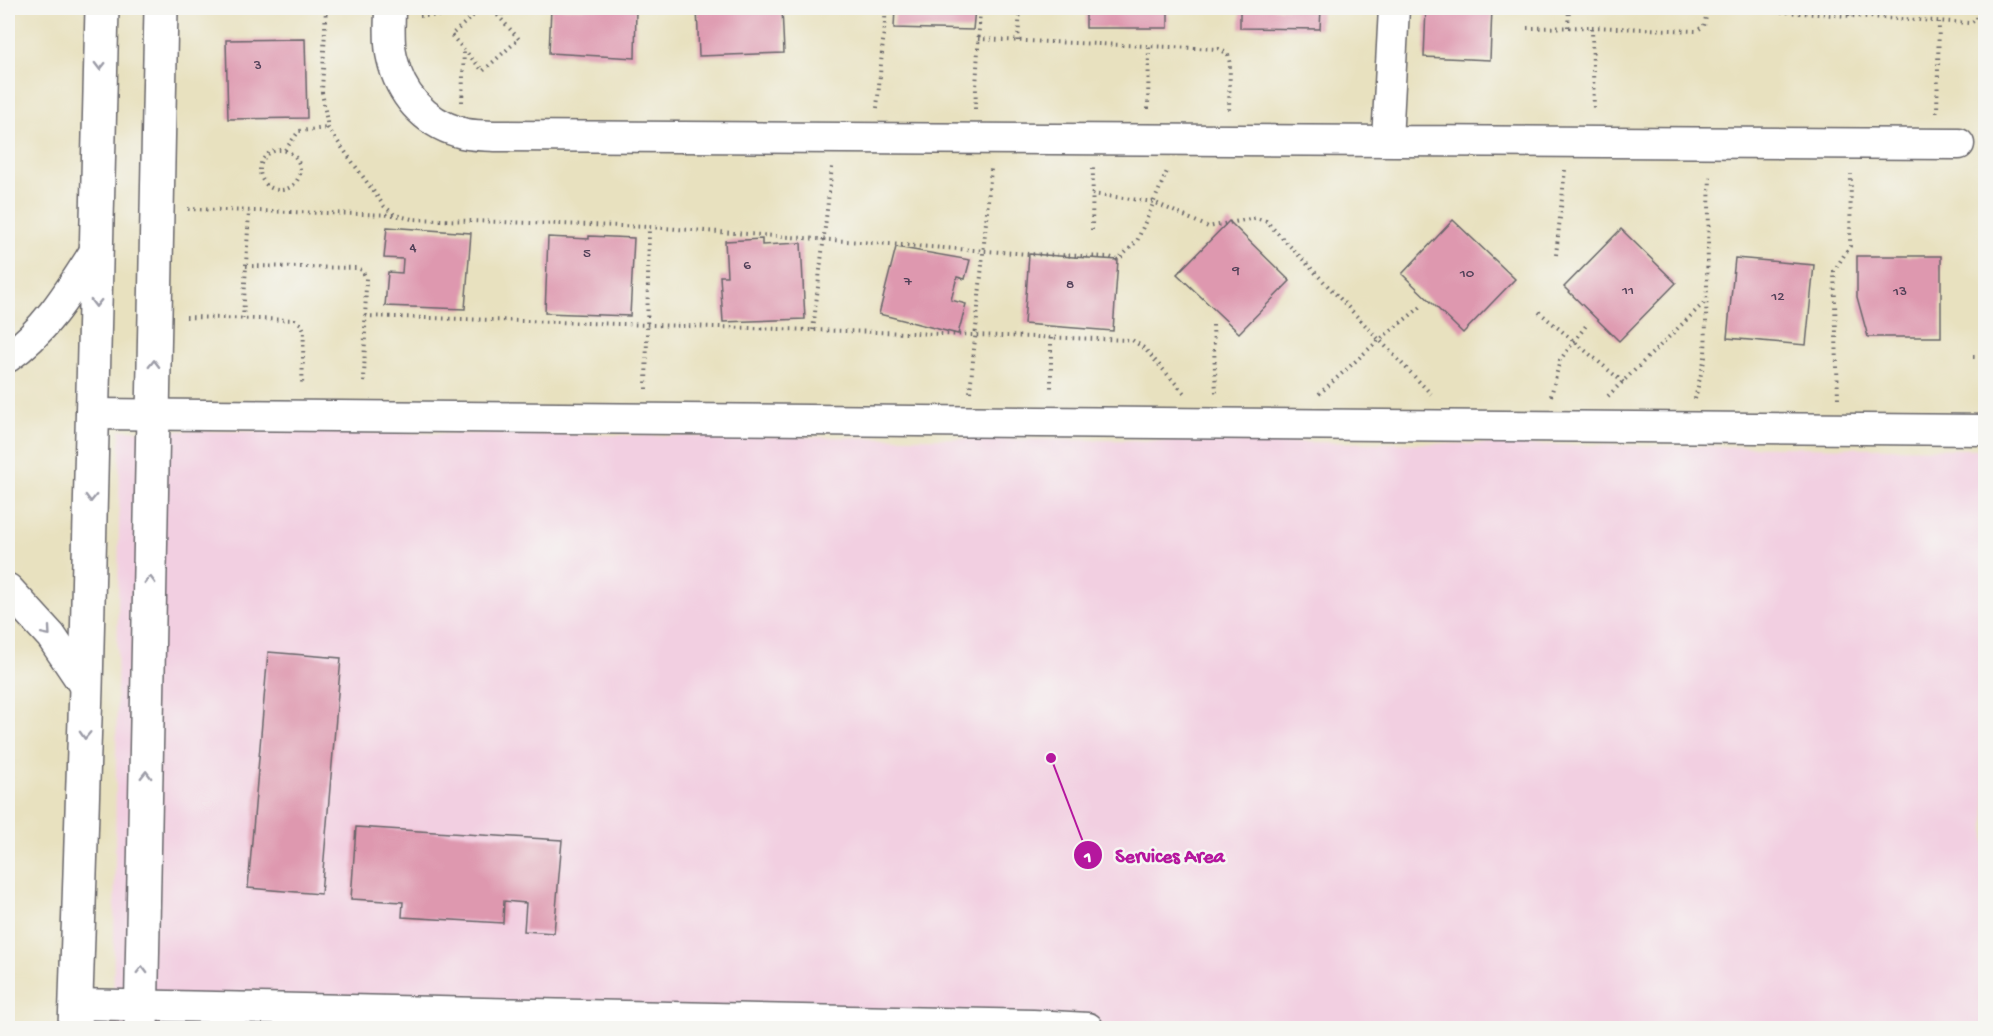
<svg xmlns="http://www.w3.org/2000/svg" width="1993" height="1036" font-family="'Gochi Hand',sans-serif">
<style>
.built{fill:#f2cfe1}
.building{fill:#de98af}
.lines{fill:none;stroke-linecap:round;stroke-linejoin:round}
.street-casing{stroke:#676569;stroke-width:33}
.secondary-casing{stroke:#676569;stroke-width:36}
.path{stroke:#676569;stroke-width:4;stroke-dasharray:1.5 4.5;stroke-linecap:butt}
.street{stroke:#fff;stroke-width:30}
.secondary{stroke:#fff;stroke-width:33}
.oneway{stroke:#9c9ca7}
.labels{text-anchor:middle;stroke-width:5;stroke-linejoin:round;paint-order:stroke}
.number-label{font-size:15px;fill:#514058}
.leader{fill:none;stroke:#b5179e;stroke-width:2}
.callout-dot{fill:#b5179e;stroke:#f6f6f2;stroke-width:2}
.mark-label{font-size:18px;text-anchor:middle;font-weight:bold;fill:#fff}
.callout-label{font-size:20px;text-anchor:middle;font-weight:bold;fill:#b5179e;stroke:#f6f6f2;stroke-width:5;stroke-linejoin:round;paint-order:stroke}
</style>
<rect width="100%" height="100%" fill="#f6f6f2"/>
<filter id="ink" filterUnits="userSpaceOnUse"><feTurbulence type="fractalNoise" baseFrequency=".0167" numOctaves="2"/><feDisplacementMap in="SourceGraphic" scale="12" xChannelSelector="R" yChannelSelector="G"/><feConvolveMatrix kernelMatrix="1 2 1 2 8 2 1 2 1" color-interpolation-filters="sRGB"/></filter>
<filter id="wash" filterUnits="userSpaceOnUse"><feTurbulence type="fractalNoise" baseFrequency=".008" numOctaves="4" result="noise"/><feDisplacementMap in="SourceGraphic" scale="24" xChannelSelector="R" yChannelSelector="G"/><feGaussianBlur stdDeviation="1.35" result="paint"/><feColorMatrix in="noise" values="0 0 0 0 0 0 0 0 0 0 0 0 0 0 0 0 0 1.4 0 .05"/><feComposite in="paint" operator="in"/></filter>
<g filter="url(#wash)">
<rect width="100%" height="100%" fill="#e8e1bf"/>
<path class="built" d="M120,430L1985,449V1028H113Z"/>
<g id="blocks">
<path class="building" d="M551,8H636L635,58L549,53Z
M697,8H782L784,53L699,56Z
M895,8H975L973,30L894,28Z
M1086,8H1168V28H1086Z
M1240,8H1321L1320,29L1240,28Z
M1426,8H1492L1490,60L1424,57Z
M305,39L307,118L228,119L226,40Z
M1453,220L1515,279L1463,333L1402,274Z
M1229,221L1290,281L1239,333L1177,274Z
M387,227L471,233L465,309L385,306L388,272L402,273L403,259L384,258Z
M1621,229L1676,283L1619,341L1564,287Z
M589,236L634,238L630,316L545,313L548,237L589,239Z
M762,239V245L801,243L805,319L723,322L720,276H727L725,241Z
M896,247L970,260L965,279L957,277L951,300L966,304L958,334L879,314Z
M1029,254L1118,260L1113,331L1024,324Z
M1857,256H1941V337H1868L1857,297Z
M1735,258L1814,265L1806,345L1727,338Z
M268,652L341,658L321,894L248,888Z
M356,827L562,840L554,933L524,931L526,903L504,901L503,923L402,917L403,902L351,899Z"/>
</g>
</g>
<g filter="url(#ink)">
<use href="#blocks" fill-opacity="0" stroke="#676569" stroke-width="1.5"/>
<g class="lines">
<g class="street-casing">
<path id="street" d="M390,8C390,23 388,43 392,58C400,94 424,122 459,132C470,136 484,135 496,136L1959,144
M1387,141L1394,8
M8,357C47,330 72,287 97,248
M93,414L1986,430
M8,589L51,636L86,688
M75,1004L1033,1025L1088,1028"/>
</g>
<g class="secondary-casing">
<path id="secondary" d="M75,1028L86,688L102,8
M141,1028L161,8"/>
</g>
<path class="path" d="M326,8L322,92L328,128L384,206L395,215L412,219L649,227L1029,254L1109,257L1118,260L1137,241L1168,169
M482,8L451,35L483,71L519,39L491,8
M502,8V19
M1715,8L1970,23L1977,19L1978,8
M420,16L472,15
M1850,16V8
M1568,27L1569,8
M1592,27L1696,31L1704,26L1708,8
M1527,28L1592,27L1594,111
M978,39L1219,49L1228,54L1230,64L1229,111
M1018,41L1020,8
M462,102L464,50
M877,108L886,8
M975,109L980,8
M1148,109L1149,46
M1937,113L1939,22
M260 170a20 20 0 1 1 40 0a20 20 0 1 1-40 0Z
M285,150L299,131L328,128
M1092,194L1154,202L1208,227L1255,218L1266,221L1431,394
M188,209L395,215
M1092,230L1093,168
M1556,255L1565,170
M246,266L357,268L362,270L366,278L364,386
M1539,312L1624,383
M365,316L1132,340L1144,348L1184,393
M186,317L295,320L301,324L304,330L302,386
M243,319L249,211
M1213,325L1216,393
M813,330L832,167
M1051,338V391
M1973,357H1986
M646,389L649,227
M970,392L991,169
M1319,394L1379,340L1422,306
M1551,396L1560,360L1588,323
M1608,396L1706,301
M1838,398L1834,271L1850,246L1851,174
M1695,399L1705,357L1710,174"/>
<use href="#street" class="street"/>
<use href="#secondary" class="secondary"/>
</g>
<defs><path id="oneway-chevron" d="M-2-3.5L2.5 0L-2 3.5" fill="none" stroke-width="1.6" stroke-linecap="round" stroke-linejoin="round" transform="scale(1.5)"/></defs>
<g class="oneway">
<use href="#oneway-chevron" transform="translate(100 66) rotate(91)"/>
<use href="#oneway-chevron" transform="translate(96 303) rotate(91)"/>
<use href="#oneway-chevron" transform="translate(154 364) rotate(-89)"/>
<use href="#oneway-chevron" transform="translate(91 498) rotate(91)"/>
<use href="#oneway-chevron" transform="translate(150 580) rotate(-89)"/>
<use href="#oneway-chevron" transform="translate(47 632) rotate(49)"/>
<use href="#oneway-chevron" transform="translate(85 735) rotate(92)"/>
<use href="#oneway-chevron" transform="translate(146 775) rotate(-89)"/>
<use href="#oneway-chevron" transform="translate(142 970) rotate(-89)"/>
</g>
</g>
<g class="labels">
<g class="number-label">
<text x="258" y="69">3</text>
<text x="413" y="251">4</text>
<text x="587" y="257">5</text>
<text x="747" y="269">6</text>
<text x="1236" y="274">9</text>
<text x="1467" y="277">10</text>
<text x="908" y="285">7</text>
<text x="1070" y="288">8</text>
<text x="1628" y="294">11</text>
<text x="1900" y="295">13</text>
<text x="1778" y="300">12</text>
</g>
</g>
<path class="leader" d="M1051 758L1088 855"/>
<g class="callout-dot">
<circle cx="1051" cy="758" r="6"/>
<circle cx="1088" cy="855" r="15"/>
</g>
<g class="mark-label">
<text x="1088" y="862">1</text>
</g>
<g class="callout-label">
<text x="1170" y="862">Services Area</text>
</g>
<rect width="1993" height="1036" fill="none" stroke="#f6f6f2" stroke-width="30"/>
</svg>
